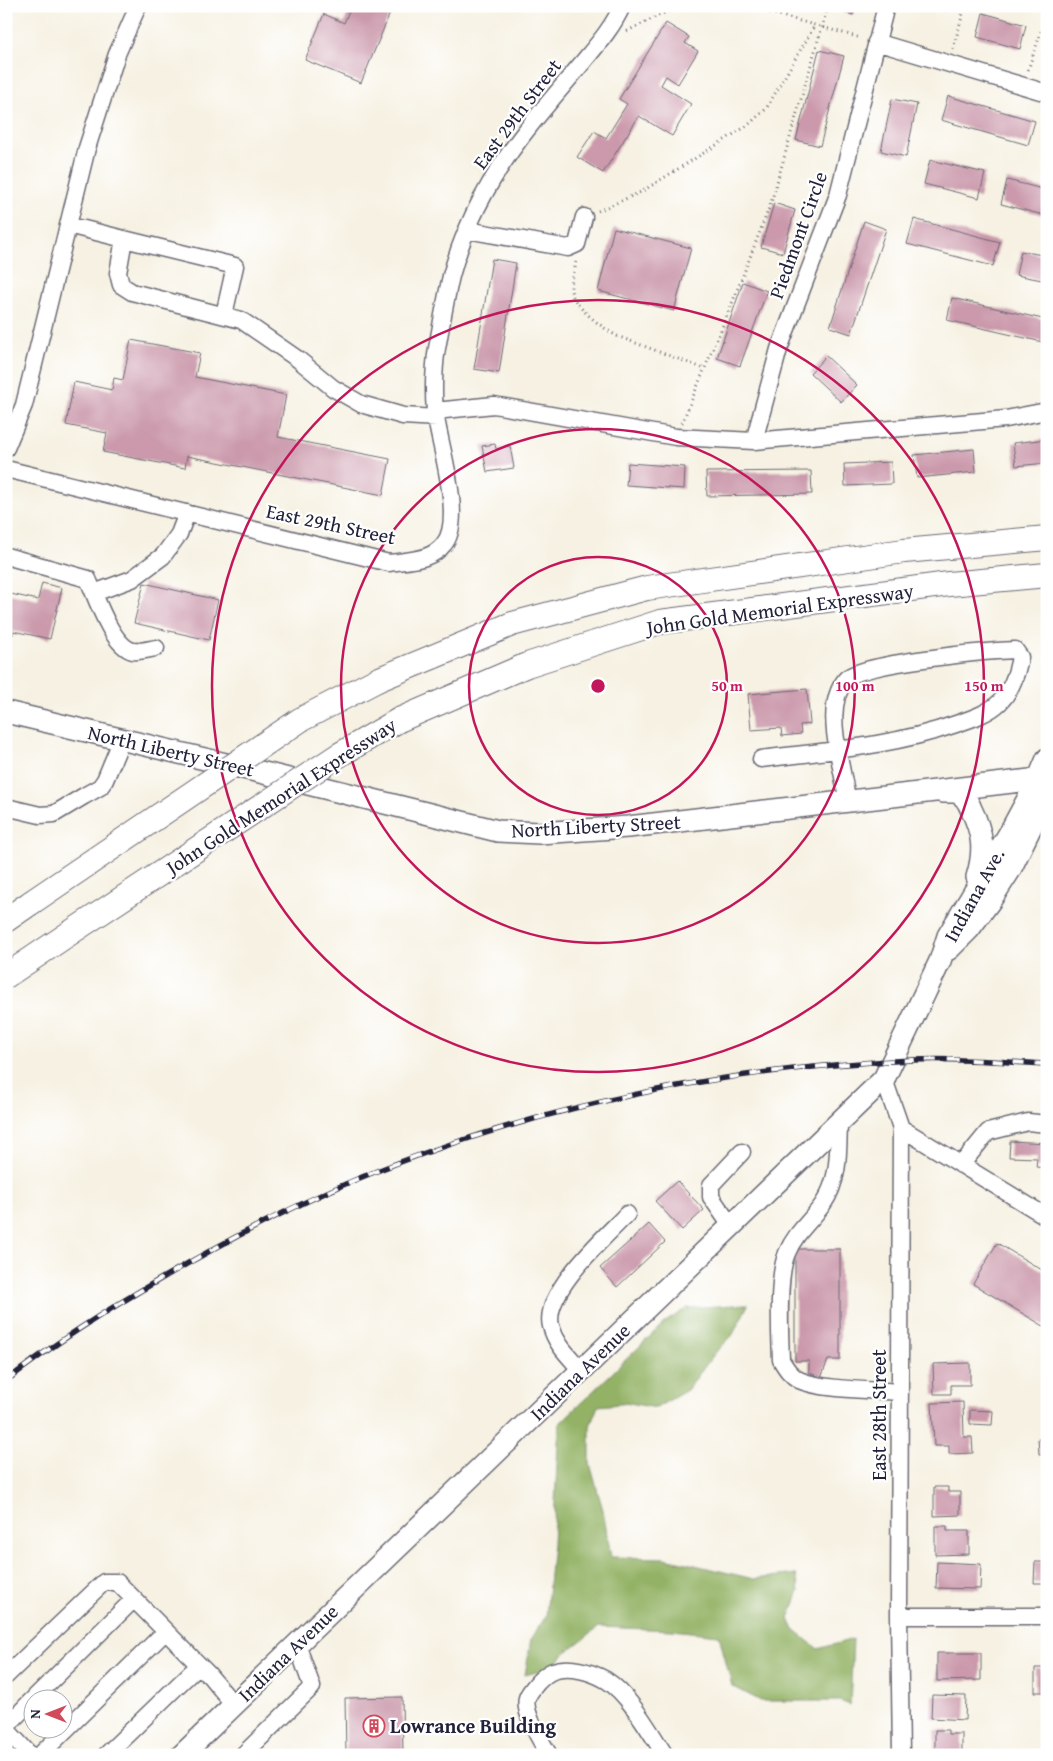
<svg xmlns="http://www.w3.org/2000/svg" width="1053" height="1761" font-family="'Gentium Book Plus',serif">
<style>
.forest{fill:#93b265;stroke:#5a6a50}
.building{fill:#cb99ab}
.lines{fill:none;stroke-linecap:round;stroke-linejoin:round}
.minor-casing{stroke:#6c6a75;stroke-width:19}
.major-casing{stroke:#6c6a75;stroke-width:24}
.highway-casing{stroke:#6c6a75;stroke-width:26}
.path{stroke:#6c6a75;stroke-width:3;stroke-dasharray:1 4;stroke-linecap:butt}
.minor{stroke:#fff;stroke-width:16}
.major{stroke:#fff;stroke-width:21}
.highway{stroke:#fff;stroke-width:24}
.rail-casing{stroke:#22223b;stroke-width:5.5}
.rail{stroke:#fff;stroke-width:4;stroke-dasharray:11;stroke-linecap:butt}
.highway-bridge-casing{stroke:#6c6a75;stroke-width:26;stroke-linecap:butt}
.highway-bridge{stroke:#fff;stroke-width:24}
.ring{fill:none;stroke:#c2185b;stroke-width:2.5}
.labels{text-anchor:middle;stroke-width:4.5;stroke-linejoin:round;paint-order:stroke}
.street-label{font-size:20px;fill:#22223b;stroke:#fff}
.poi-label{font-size:20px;font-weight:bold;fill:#22223b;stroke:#fff;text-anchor:start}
.centre{fill:#c2185b;stroke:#fff;stroke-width:2.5}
.ring-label{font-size:15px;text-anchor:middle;font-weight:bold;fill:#c2185b;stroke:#fff;stroke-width:4.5;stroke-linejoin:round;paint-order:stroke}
</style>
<rect width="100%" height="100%" fill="#fff"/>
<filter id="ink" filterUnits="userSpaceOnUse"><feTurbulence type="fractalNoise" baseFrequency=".02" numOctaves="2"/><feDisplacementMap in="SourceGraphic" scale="10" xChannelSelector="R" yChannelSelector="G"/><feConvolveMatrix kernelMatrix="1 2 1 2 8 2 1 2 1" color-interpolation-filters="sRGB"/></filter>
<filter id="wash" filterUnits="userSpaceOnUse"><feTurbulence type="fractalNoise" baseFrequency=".0096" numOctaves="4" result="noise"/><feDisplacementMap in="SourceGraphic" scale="20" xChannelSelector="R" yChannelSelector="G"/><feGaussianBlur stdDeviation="1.12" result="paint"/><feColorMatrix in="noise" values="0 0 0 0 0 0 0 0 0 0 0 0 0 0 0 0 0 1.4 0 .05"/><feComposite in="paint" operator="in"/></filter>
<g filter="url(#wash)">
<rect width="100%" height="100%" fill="#f6f1e2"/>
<path class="forest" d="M733,1305H748L732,1336L715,1353L687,1390L656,1408L630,1403L598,1406L590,1426V1464L603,1510L611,1557L665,1558L754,1579L796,1574L799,1591L789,1619L794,1630L818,1649L853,1639L850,1705L840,1701H761L732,1686L719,1635L672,1630L599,1627L566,1652L552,1668L525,1675L531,1639L546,1616L553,1543L559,1424L664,1323L687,1308Z"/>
<g id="blocks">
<path class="building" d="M351,6H393L361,83L305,60L324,14L344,23Z
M831,6H855L853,15L830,8Z
M928,6H946L945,11Z
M983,13L1026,25L1020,49L977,37Z
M666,23L689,37L685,43L698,51L678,84L666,76L661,85L691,104L672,136L639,116L603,173L577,157L594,131L606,138L627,104L619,99Z
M1046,39H1047V56L1042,55Z
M819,50L844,56L820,146L796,140Z
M948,96L1035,121L1028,145L941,120Z
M892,99L917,104L906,157L881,151Z
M930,160L985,173L979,198L924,184Z
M1007,180L1047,190V216L1001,204Z
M774,203L795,210L783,253L761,247Z
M914,219L1000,242L993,266L907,244Z
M864,221L886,229L851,334L830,327Z
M614,228L691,248L674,311L598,291Z
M1021,251L1047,256V281L1016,275Z
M492,259L516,263L499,373L474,369Z
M743,282L767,291L740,366L717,358Z
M952,298L1047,320V343L947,320Z
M131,340L200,353L195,377L286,395L278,437L390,459L383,495L187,456L185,468L103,452L107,433L66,425L74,382L112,390L114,378L123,380Z
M826,356L857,385L841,402L810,373Z
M1047,439V463L1016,466L1013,443Z
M495,444L496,449L510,446L514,468L487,472L482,446Z
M974,449L976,472L917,478L914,455Z
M891,462L892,484L845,486L844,464Z
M628,463L685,467L684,489L626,485Z
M811,471L812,494L707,496L706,472Z
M42,583L62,588L50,639L13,631V635L6,633V593L38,600Z
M144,583L218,600L209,640L134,623Z
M807,689L810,724L800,725L801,734L782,736L781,728L751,730L748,694Z
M1010,1141L1047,1143L1046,1168L1036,1167L1037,1158L1009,1157Z
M677,1181L704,1210L682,1230L655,1201Z
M649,1224L665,1242L617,1287L600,1268Z
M997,1243L1047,1273V1328L973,1284Z
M795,1249H840V1360H828L821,1378L809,1372V1361H795Z
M970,1363V1385H951V1394H934L933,1364Z
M963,1402L964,1437H972L973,1453L949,1454V1446H934L932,1403Z
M970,1410L993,1411L992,1425L970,1424Z
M1038,1439H1047V1454H1039Z
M934,1487H948V1492H960V1515L934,1516Z
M935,1526H947V1531H969V1554L935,1555Z
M937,1562L981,1564L980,1589L936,1588Z
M1035,1562H1047V1583H1034Z
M937,1653H981V1680L937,1681Z
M1035,1668H1047V1692H1035Z
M932,1695L966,1696L965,1720L931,1718Z
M402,1697L403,1755H346L345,1698Z
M935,1730H948V1734H962V1755H935Z"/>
</g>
</g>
<g filter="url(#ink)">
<use href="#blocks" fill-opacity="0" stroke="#6c6a75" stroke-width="1"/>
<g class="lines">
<g class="minor-casing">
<path id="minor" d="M876,42L1047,93
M68,225L124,239L118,273L121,285L132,292L241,320L299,360L333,388L361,404L403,416L437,418
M467,230L568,248L577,244L584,217
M124,239L235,266L224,315
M435,411L494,405L676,437L754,441L1006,419L1047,411
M754,441L779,349L838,195L886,6
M6,448L24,405L87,148L117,54L138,6
M6,469L389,563C409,560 431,561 444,544C465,519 438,441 435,411C433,392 434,361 438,343C442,320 446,298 451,276C466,219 496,168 532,123C549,102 566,82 583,62C597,45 613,27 622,6
M6,556L88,579C96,597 112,646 133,651C139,652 150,649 156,648
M94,593L132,579L163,556L179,534L187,513
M761,759C827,751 894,746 956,724C971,719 989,713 1000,702C1012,690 1017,673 1020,657L1015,650C989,651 859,663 846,679C829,700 834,732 839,757L848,802
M6,807L40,815L54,814L84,796L100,787L105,780L122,739
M884,1079L901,1128L899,1616L901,1755
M839,1122C838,1151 840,1179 823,1204C811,1221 795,1233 787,1253C777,1276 780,1334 781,1360C786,1368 790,1375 799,1380C821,1390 874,1390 900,1392
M901,1128L1047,1217
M961,1165L988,1132L1028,1122L1047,1124
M731,1226L711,1197V1185L742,1152
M581,1370C569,1356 556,1345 551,1326C542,1293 605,1237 627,1214
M899,1616H1047
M6,1676L104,1582H117L209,1675L234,1705
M34,1698L134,1599
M6,1727L32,1700
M6,1729L30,1755
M40,1755L166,1631
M106,1755L199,1665
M243,1755L312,1687L297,1644
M549,1755C541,1741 523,1713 527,1698C529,1692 534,1687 538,1682C542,1678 548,1673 553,1671C569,1665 592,1672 606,1680C629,1694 650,1732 665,1755"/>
</g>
<g class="major-casing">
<path id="major" d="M6,712L260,772L498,831L539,833L628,827L1047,778
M943,792C947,792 952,792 955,792C964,794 968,801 971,809C983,833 985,851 977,877
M949,949L969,929L990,901L1010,870L1047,794
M182,1755L884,1079L940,961L948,936L1009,834L1038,780L1047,759"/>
</g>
<g class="highway-casing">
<path id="highway" d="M377,680L512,624L647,588L904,551L1047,538
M399,720L527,665L660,622L949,584L1047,575
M6,920L32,902
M6,976L70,933"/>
</g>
<path class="path" d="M746,6L861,38
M1034,6L1047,10
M627,31L679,6
M953,49L965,6
M1028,70L1043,26L1047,22
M598,211L641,192L747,126L766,109L815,25
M576,262C575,271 571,280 571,289C571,305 604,329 617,336L705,369
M682,423L733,301L771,203L828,6"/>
<use href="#minor" class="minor"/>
<use href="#major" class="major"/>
<use href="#highway" class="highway"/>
<g class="rail-casing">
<path id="rail" d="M6,1381C56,1342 110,1308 164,1277C238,1234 315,1194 395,1164C560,1102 737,1067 913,1060C958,1058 1002,1062 1047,1064"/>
</g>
<use href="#rail" class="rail"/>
<g class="highway-bridge-casing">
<path id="highway-bridge" d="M32,902L300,720L377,680
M70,933L339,755L399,720"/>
</g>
<use href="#highway-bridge" class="highway-bridge"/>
</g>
</g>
<g class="ring">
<circle cx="598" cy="686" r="129"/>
<circle cx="598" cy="686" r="257"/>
<circle cx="598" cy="686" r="386"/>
</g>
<defs>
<g id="building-ring" transform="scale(1.125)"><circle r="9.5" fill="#fff" stroke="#d1495b" stroke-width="1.5"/><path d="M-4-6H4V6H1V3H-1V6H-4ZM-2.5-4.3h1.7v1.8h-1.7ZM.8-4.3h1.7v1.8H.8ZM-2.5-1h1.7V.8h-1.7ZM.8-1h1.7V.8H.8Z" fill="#d1495b"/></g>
</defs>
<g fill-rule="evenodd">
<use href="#building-ring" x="374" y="1726"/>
</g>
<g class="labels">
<g class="street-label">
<text transform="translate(517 114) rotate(-53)" y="7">East 29th Street</text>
<text transform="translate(798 235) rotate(-70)" y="7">Piedmont Circle</text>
<text transform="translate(331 524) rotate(12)" y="7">East 29th Street</text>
<text transform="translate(780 609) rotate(-8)" y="7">John Gold Memorial Expressway</text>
<text transform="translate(171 751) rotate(13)" y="7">North Liberty Street</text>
<text transform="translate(281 796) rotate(-33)" y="7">John Gold Memorial Expressway</text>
<text transform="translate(596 826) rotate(-3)" y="7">North Liberty Street</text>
<text transform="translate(974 895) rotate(-61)" y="7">Indiana Ave.</text>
<text transform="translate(580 1372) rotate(-44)" y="7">Indiana Avenue</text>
<text transform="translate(879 1415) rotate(-90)" y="7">East 28th Street</text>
<text transform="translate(288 1653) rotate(-44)" y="7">Indiana Avenue</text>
</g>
<g class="poi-label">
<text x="390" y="1733">Lowrance Building</text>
</g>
</g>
<circle cx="598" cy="686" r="8" class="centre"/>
<g class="ring-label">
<text x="727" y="691">50 m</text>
<text x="855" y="691">100 m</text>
<text x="984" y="691">150 m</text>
</g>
<rect width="1053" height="1761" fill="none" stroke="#fff" stroke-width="25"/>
<g transform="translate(48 1714) rotate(270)"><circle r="24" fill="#ffffff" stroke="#a7a7b1"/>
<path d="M0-4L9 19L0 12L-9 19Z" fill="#d1495b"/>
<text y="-8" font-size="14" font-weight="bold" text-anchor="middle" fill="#22223b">N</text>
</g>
</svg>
